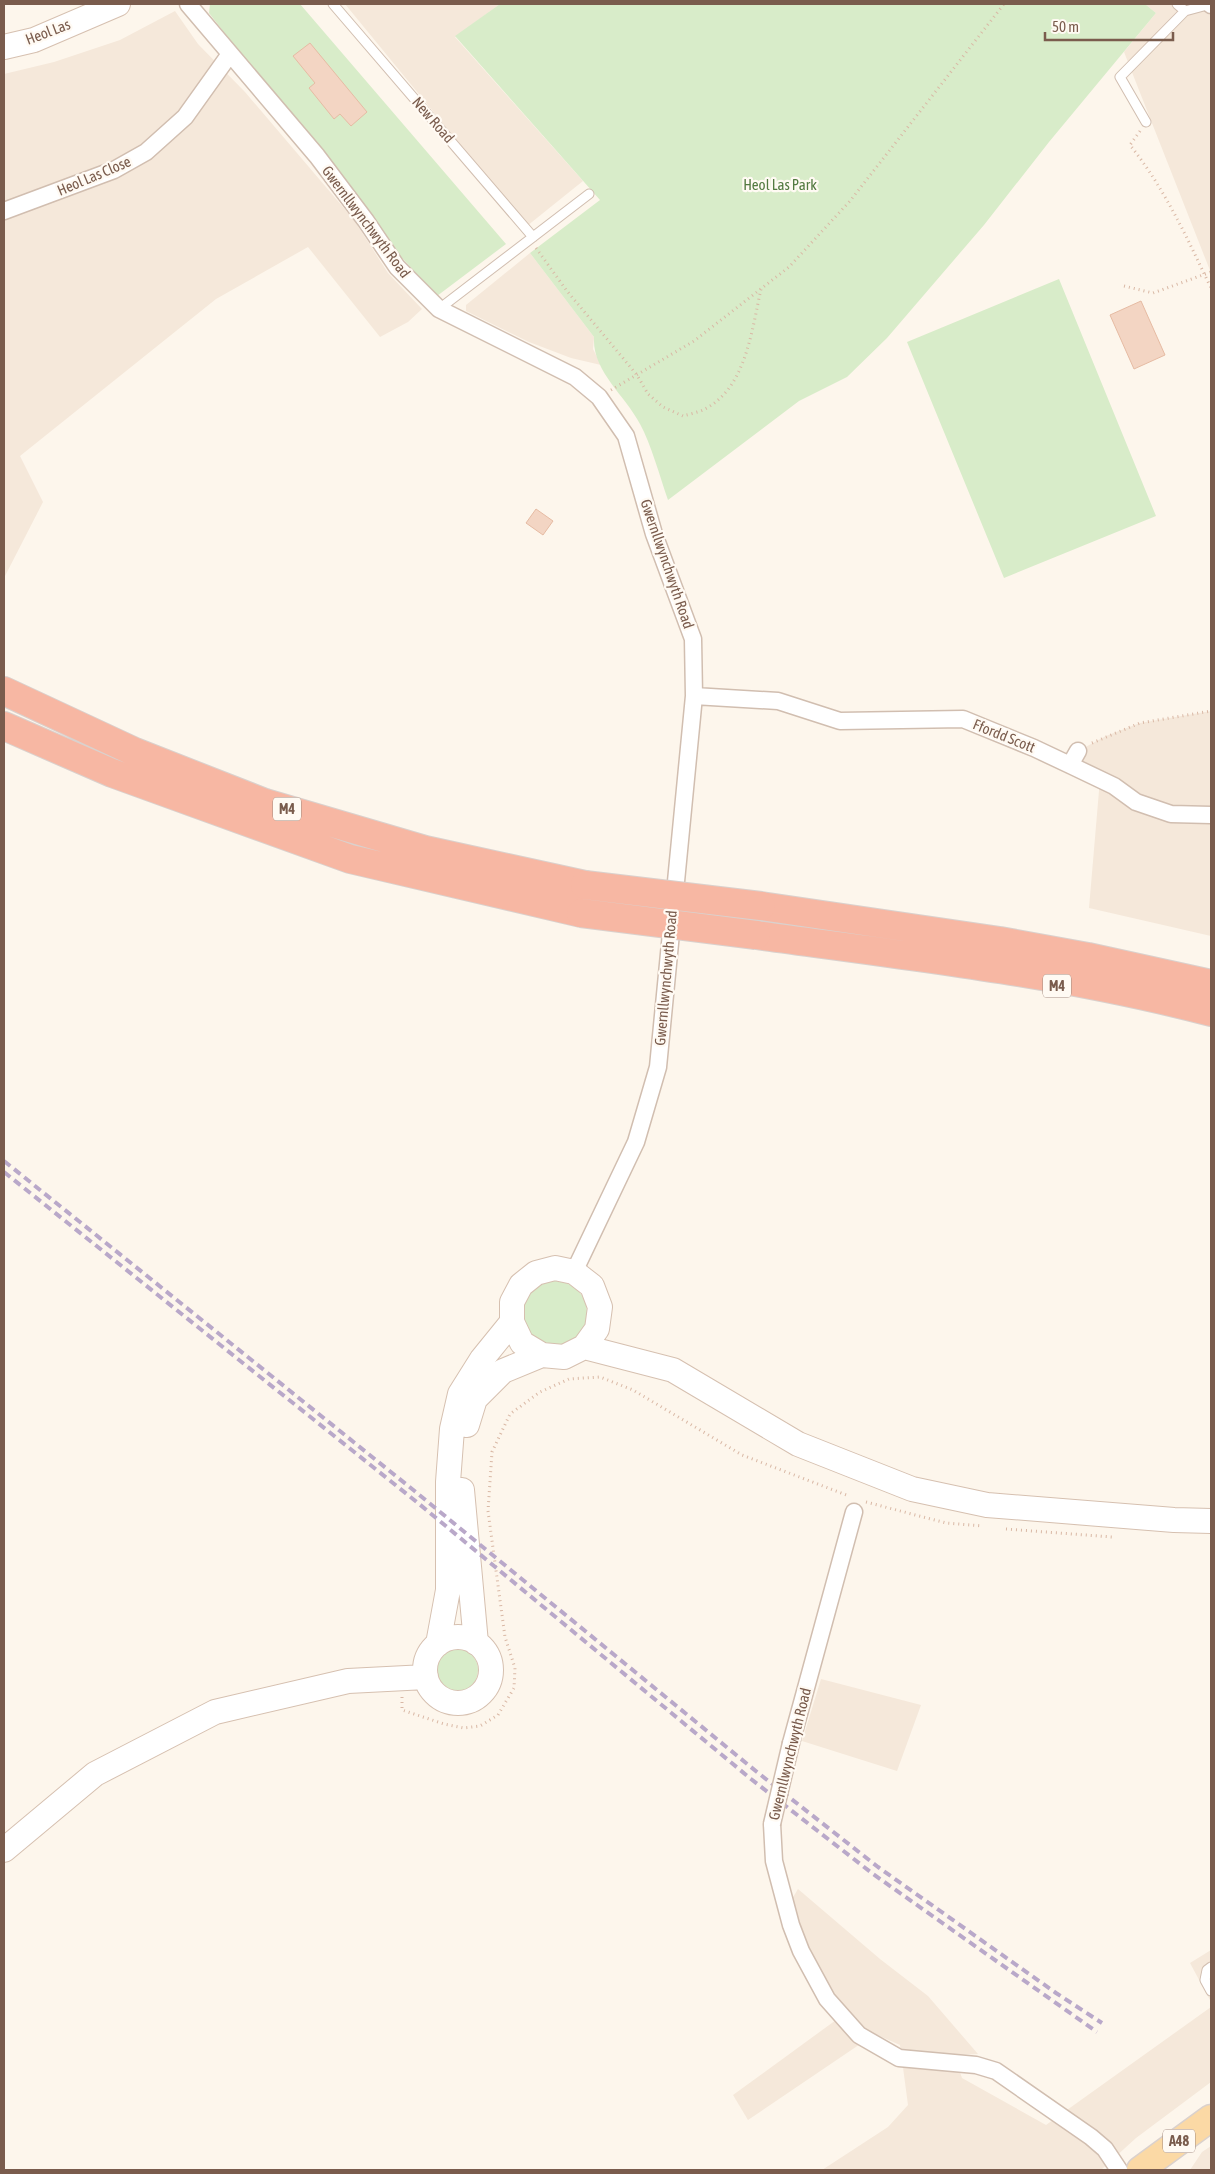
<svg xmlns="http://www.w3.org/2000/svg" width="1215" height="2174" font-family="'Asap Condensed',sans-serif">
<style>
.residential{fill:#f5e8da}
.green{fill:#d8ecc9}
.building{fill:#f3d5c3;stroke:#e6bba3}
.lines{fill:none;stroke-linecap:round;stroke-linejoin:round}
.lane-casing{stroke:#d1beb0;stroke-width:11}
.street-casing{stroke:#d1beb0;stroke-width:19}
.secondary-casing{stroke:#d6c0b0;stroke-width:26}
.primary-casing{stroke:#dad1cd;stroke-width:29}
.highway-casing{stroke:#dad1cd;stroke-width:30}
.path{stroke:#d9b8a5;stroke-width:3;stroke-dasharray:1 4;stroke-linecap:butt}
.lane{stroke:#fff;stroke-width:9}
.street{stroke:#fff;stroke-width:16}
.secondary{stroke:#fff;stroke-width:24}
.primary{stroke:#fbd9a5;stroke-width:26}
.highway{stroke:#f7b7a3;stroke-width:28}
.rail{stroke:#b9a8c9;stroke-width:4;stroke-dasharray:8 5;stroke-linecap:butt}
.street-bridge-casing{stroke:#d1beb0;stroke-width:19;stroke-linecap:butt}
.highway-bridge-casing{stroke:#dad1cd;stroke-width:30;stroke-linecap:butt}
.street-bridge{stroke:#fff;stroke-width:16}
.highway-bridge{stroke:#f7b7a3;stroke-width:28}
.labels{text-anchor:middle;stroke-width:4.5;stroke-linejoin:round;paint-order:stroke}
.shield{fill:#fffaf3;stroke:#a28b7f;stroke-width:1}
.shield-label{font-size:14px;font-weight:bold;fill:#7a5c4d}
.street-label{font-size:15px;fill:#7a5c4d;stroke:#fffaf3}
.park-label{font-size:15px;fill:#537a41;stroke:#fffaf3}
</style>
<rect width="100%" height="100%" fill="#fdf6ec"/>
<path class="residential" d="M345,4H500L455,37L583,181L527,226Z
M1145,4H1211V273L1124,52L1156,13Z
M175,11L198,44L245,92L354,220L388,273L422,309L408,322L380,337L308,247L216,299L20,456L43,502L4,578V74L54,62L120,40Z
M530,253L594,337L593,349L601,365L571,358L529,342L466,311V305Z
M1211,711V936L1089,908L1100,779L1070,765L1078,751L1106,736L1140,723Z
M821,1679L921,1705L897,1771L802,1741Z
M798,1889L880,1959L928,1996L978,2054L954,2055L962,2078L1046,2125L1211,2007V2082L1136,2138L1101,2170H822L888,2127L908,2105L900,2045L875,2034L748,2120L733,2095L847,2012L832,1996L809,1954L792,1899Z
M1211,1950V2002L1190,1963Z
M1211,2146V2170H1190L1202,2152Z"/>
<path class="green" d="M210,4H300L506,244L437,296L381,235L209,13Z
M500,4H1145L1156,13L1049,142L984,225L887,338L847,377L799,401L668,500C660,477 651,444 640,424C625,395 592,371 594,337L530,253L600,200L455,36Z
M1059,279L1156,516L1004,578L907,342Z
M523 1313a32 32 0 1 1 64 0a32 32 0 1 1-64 0Z
M434 1670a22 22 0 1 1 44 0a22 22 0 1 1-44 0Z"/>
<path class="building" d="M310,43L367,112L351,126L340,114L334,119L309,88L315,83L293,56Z
M1141,301L1165,355L1134,369L1110,315Z
M536,509L553,521L543,535L526,523Z"/>
<g class="lines">
<g class="lane-casing">
<path id="lane" d="M333,4L533,237
M1177,4L1185,11L1211,4
M1146,122L1120,77L1185,11
M439,309L589,194
M1211,1967L1207,1970L1205,1980L1211,1991"/>
</g>
<g class="street-casing">
<path id="street" d="M188,4L317,156L366,221L397,267L439,309L575,377L599,397L626,436L654,534L693,639L694,696L658,1067L636,1142L574,1272
M1211,4V5
M4,211L114,170L146,152L185,117L230,54
M694,696L778,701L840,721L963,719L1034,748L1070,765L1114,786L1136,802L1171,814L1211,815
M1070,765L1078,751
M791,1743L854,1512
M772,1824L774,1861L791,1925L801,1951L827,1999L859,2035L899,2058L976,2065L996,2071L1091,2137L1105,2149L1119,2170"/>
</g>
<g class="secondary-casing">
<path id="secondary" d="M4,47L34,40L118,4
M584,1347L597,1329L600,1307L592,1286L574,1272L555,1268L536,1273L521,1285L512,1302V1322L522,1343L542,1355L564,1357L584,1347L673,1370L798,1444L912,1489L987,1505L1174,1520L1211,1521
M467,1425L475,1399L503,1371L542,1355
M462,1490L476,1643
M425 1670a33 33 0 1 1 66 0a33 33 0 1 1-66 0Z
M438,1644L448,1590V1482L452,1429L460,1394L482,1359L512,1322
M4,1850L95,1774L215,1712L348,1681L426,1677"/>
</g>
<g class="primary-casing">
<path id="primary" d="M1140,2170L1211,2118"/>
</g>
<g class="highway-casing">
<path id="highway" d="M4,691L135,752L265,803L425,850L585,885
M4,726L112,773L350,859L581,913
M761,906L1000,941L1088,957L1211,984
M756,935C909,956 1062,973 1211,1012"/>
</g>
<path class="path" d="M1140,131L1130,145C1165,189 1187,238 1211,288
M536,248L567,291L637,375L648,394L663,407L683,416C690,414 699,412 705,409C746,388 752,329 761,289
M1124,286L1153,293L1211,272
M611,390L694,341L789,267L850,201L1004,4
M1092,743L1140,723L1211,711
M866,1502L946,1523L983,1526
M1006,1529L1112,1537
M402,1697V1710L444,1724L464,1728L480,1726L498,1715L514,1688L515,1668L505,1637L488,1511L492,1452L510,1414L540,1392L569,1379L600,1377L633,1390L742,1455L849,1496"/>
<use href="#lane" class="lane"/>
<use href="#street" class="street"/>
<use href="#secondary" class="secondary"/>
<use href="#primary" class="primary"/>
<use href="#highway" class="highway"/>
<path class="rail" d="M4,1161L417,1493L757,1772L878,1867L1056,1993L1102,2023
M4,1172L418,1503L751,1779L873,1874L1097,2032"/>
<g class="street-bridge-casing">
<path id="street-bridge" d="M772,1824L791,1743"/>
</g>
<g class="highway-bridge-casing">
<path id="highway-bridge" d="M585,885L761,906
M581,913L756,935"/>
</g>
<use href="#street-bridge" class="street-bridge"/>
<use href="#highway-bridge" class="highway-bridge"/>
</g>
<g class="labels">
<g class="shield">
<rect x="273" y="797.5" width="28" height="23" rx="4"/>
<rect x="1043" y="974.5" width="28" height="23" rx="4"/>
<rect x="1163" y="2129.5" width="32" height="23" rx="4"/>
</g>
<g class="shield-label">
<text x="287" y="814">M4</text>
<text x="1057" y="991">M4</text>
<text x="1179" y="2146">A48</text>
</g>
<g class="street-label">
<text transform="translate(48 32) rotate(-21)" y="5">Heol Las</text>
<text transform="translate(433 120) rotate(49)" y="5">New Road</text>
<text transform="translate(94 176) rotate(-23)" y="5">Heol Las Close</text>
<text transform="translate(366 222) rotate(53)" y="5">Gwernllwynchwyth Road</text>
<text transform="translate(667 564) rotate(71)" y="5">Gwernllwynchwyth Road</text>
<text transform="translate(1004 736) rotate(22)" y="5">Ffordd Scott</text>
<text transform="translate(666 978) rotate(-85)" y="5">Gwernllwynchwyth Road</text>
<text transform="translate(790 1754) rotate(-76)" y="5">Gwernllwynchwyth Road</text>
</g>
<g class="park-label">
<text x="780" y="190">Heol Las Park</text>
</g>
</g>
<rect width="1215" height="2174" fill="none" stroke="#7a5c4d" stroke-width="10"/>
<path d="M1045 32v8h128v-8" fill="none" stroke="#7a5c4d" stroke-width="2.5"/>
<text x="1052" y="32" font-size="15" fill="#7a5c4d" stroke="#fffaf3" stroke-width="4" paint-order="stroke">50 m</text>
</svg>
